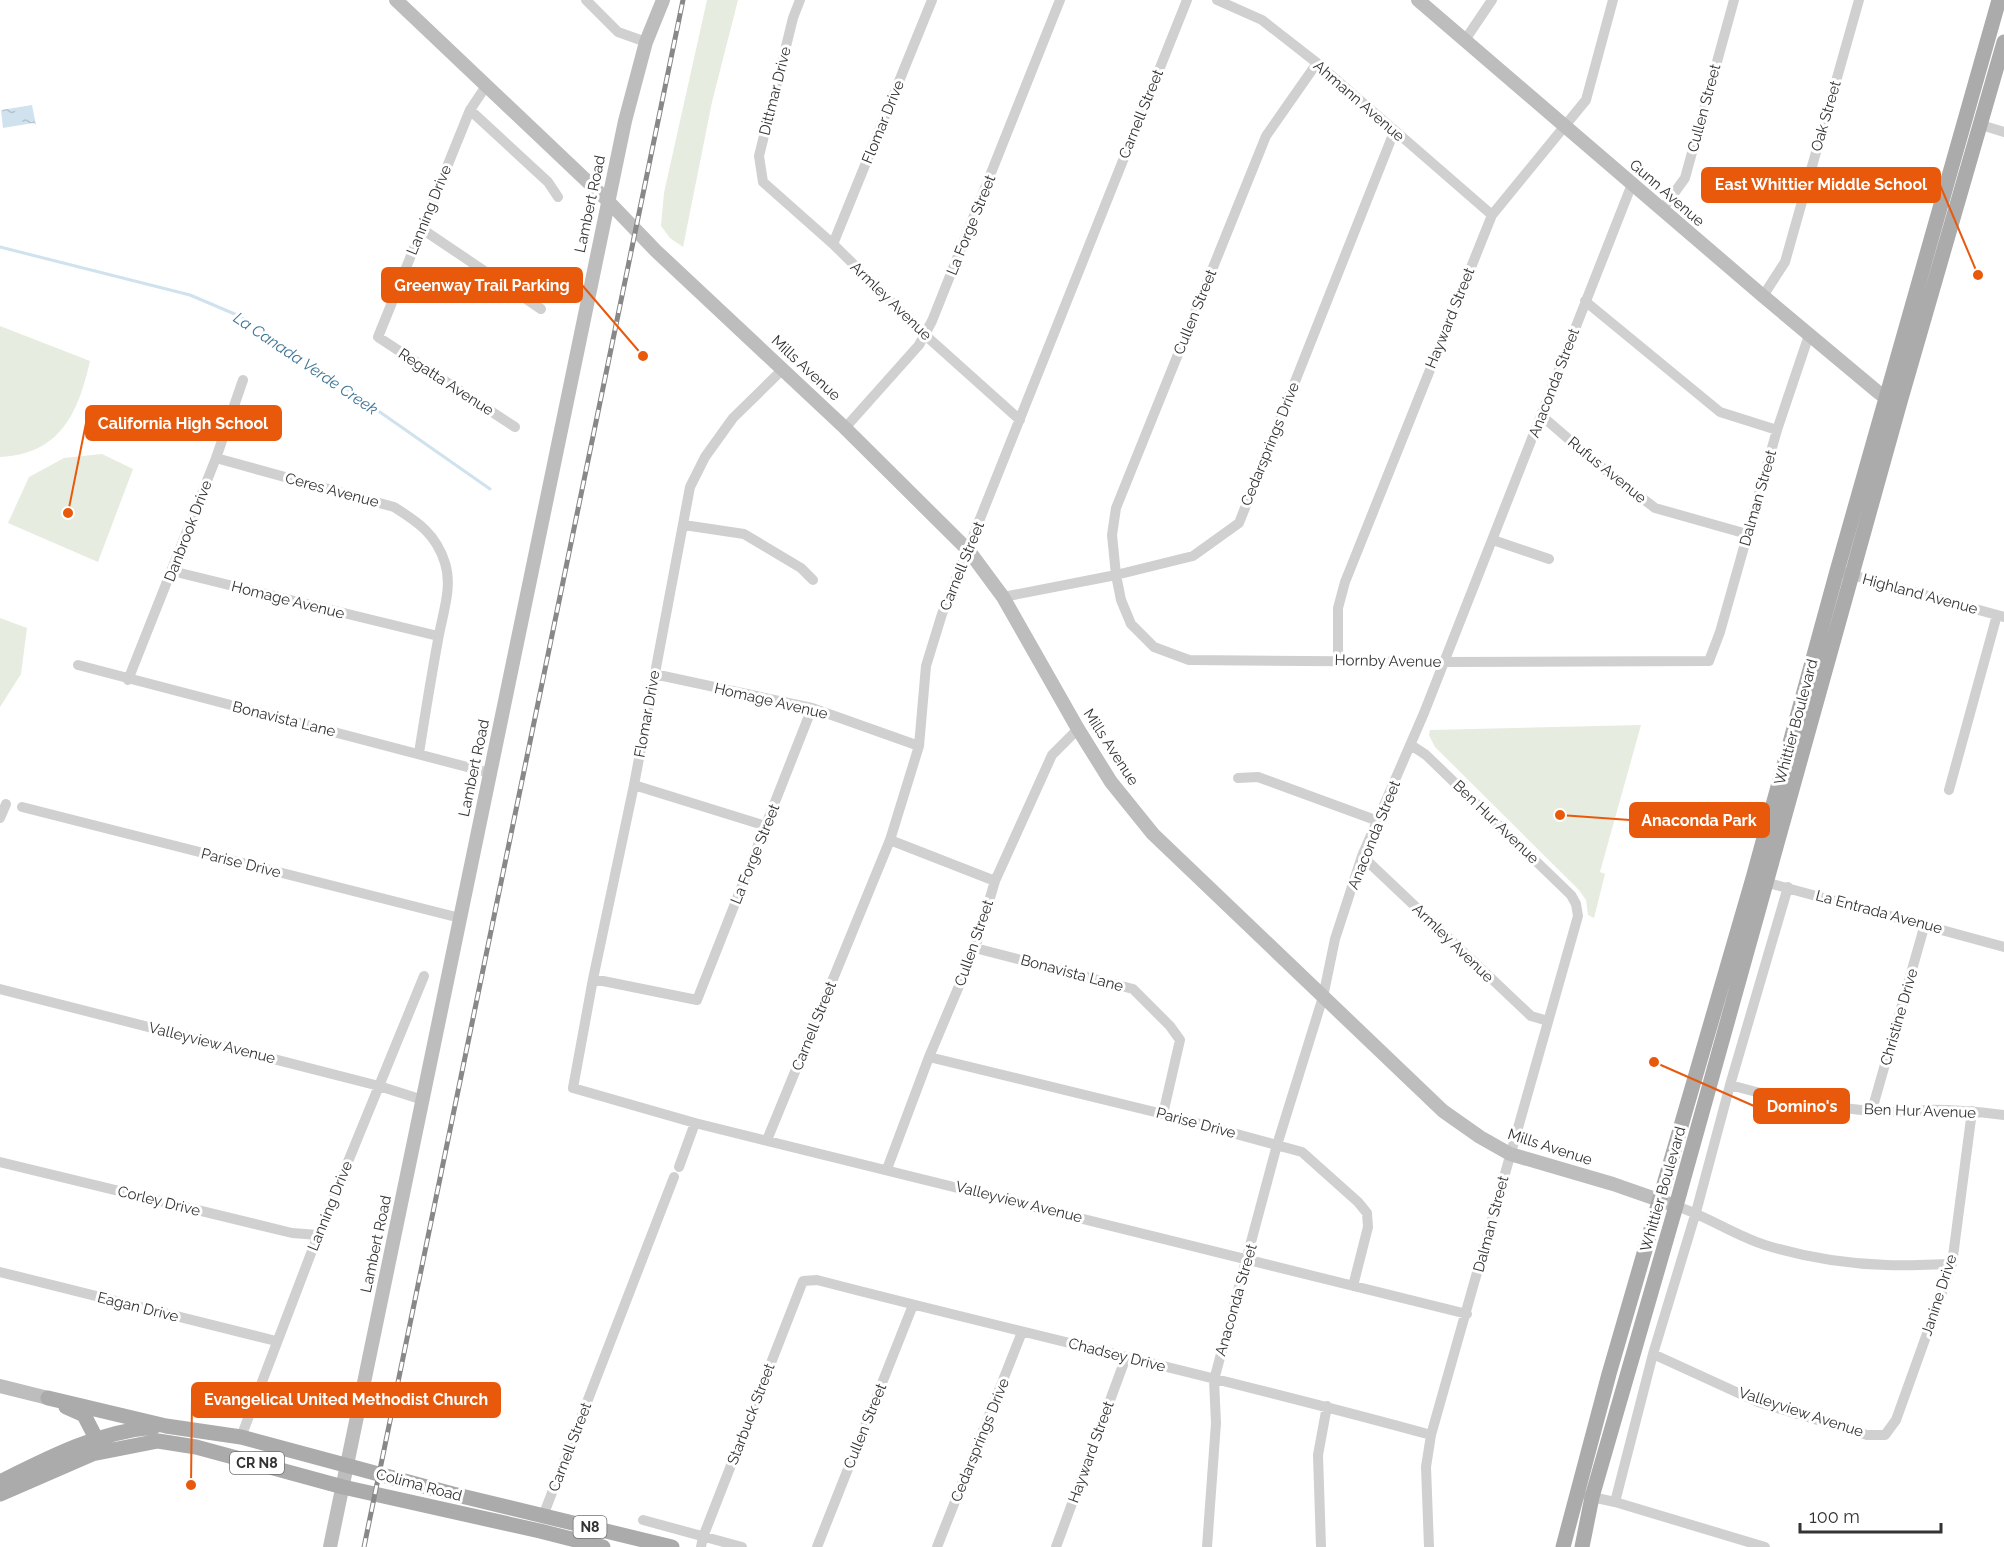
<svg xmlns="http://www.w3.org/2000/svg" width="2004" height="1547" font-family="Raleway,sans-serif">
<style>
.green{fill:#e6ecdf}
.water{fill:url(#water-ripples)}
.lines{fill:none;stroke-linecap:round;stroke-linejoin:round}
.stream{stroke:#cfe2ee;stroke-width:3}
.street{stroke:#d0d0d0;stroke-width:10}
.secondary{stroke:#bdbdbd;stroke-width:14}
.primary{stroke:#ababab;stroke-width:15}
.rail-casing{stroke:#888;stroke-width:5}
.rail{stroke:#fff;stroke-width:3;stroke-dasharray:9;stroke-linecap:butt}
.labels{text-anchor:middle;stroke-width:6;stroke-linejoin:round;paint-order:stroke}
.shield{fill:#fff;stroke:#707070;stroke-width:1.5}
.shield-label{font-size:14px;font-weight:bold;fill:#333}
.street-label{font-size:15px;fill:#333;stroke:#fff}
.water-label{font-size:16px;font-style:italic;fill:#3f7597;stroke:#fff}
.leader{fill:none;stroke:#e8590c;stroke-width:2}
.callout-dot{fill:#e8590c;stroke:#fff;stroke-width:2}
.callout{fill:#e8590c;stroke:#e8590c;stroke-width:2}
.callout-label{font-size:16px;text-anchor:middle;font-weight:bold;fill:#fff}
</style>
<defs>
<pattern id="water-ripples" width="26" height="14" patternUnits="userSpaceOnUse" patternTransform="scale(1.5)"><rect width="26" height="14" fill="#cfe2ee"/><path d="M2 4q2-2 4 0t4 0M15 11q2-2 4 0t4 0" fill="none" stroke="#b2c2cd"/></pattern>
</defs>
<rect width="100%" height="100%" fill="#fff"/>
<path class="green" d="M707,0H738L712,102L683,247L670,238L661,226L664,193Z
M0,326L90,361C78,414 60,454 0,457Z
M102,454L133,469L98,562L8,523L29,477L64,458Z
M0,618L27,628L21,674L0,707Z
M1641,725L1600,872L1605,874L1594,918L1588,915L1586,900L1579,890L1435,747L1429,735L1430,730Z"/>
<path class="water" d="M32,105L36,125L33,123L3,128L1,110Z"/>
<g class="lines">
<path class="stream" d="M0,247L190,295L237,315L264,331L490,489"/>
<path class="street" d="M586,0L618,32L646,42
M800,0L793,18L759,156L763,182L833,244L924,334L1020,420
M1217,0L1262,20L1317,63L1492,215
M1465,40L1492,0
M1317,63L1266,136L1116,508L1112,535L1116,575L1121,600L1131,624L1154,647L1189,660L1444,662L1709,661L1720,632L1777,430L1809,335
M486,86L470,110L378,337L515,427
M470,110L548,182L558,197
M1981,125L2004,132
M1662,210L1685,178L1734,0
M422,229L541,309
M833,244L932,0
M1763,296L1785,262L1859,0
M1585,301L1720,412L1777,430
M782,370L733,418L705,457L690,487L634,785L593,979L573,1088L695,1123L1467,1314
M1542,416L1595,462L1655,508L1747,534
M845,428L919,345L932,321L1060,0
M216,458L394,507C418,522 436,534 445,563C453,588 442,615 438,640C431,678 425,715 419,753
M684,525L744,534L801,568L813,580
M1493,540L1549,559
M172,571L438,636
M1845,573L2004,617
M1003,597L1116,575L1193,556L1239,523L1394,132
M1338,661V608L1345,582L1492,215L1586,100L1613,0
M78,665L490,773
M654,674L812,708L919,746
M128,680L216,458L243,380
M1411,745L1426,755L1571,895L1576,904L1578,916L1431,1435L1426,1467L1429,1547
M1238,778L1258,777L1378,821
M634,785L766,826
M1949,790L1997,615
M22,807L460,918
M0,818L6,804
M890,840L995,881
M1362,856L1531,1016L1548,1021
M1761,881L2004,947
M975,948L1133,989L1170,1026L1180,1040L1163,1114
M593,979L697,1000L812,708
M0,989L379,1086L423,1100
M929,1057L1163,1114L1302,1152L1358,1202L1367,1213L1368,1227L1353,1286
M1730,1085C1783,1100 1838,1110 1893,1112C1904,1112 1915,1110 1926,1110C1952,1109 1978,1112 2004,1115
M1872,1110L1925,924
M767,1140L890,840L919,746L926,666L942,614L1187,0
M0,1162L292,1233L318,1235
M679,1167L695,1123
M887,1169L929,1057L975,948L995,881L1052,755L1078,729
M1676,1206C1707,1216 1734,1235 1765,1245C1804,1257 1847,1264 1887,1265C1909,1266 1931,1264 1952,1264
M0,1272L276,1341
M1653,1354L1758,1402L1867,1435H1885L1896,1420L1952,1264L1972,1111
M241,1437L318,1235L424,976
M1587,1496L1615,1502L1765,1547
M1615,1502L1653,1354L1696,1212L1730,1085L1788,887
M543,1516L674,1177
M643,1520L742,1547
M701,1547L703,1537L803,1281L817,1280C1021,1333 1228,1379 1431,1435
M817,1547L913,1305
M937,1547L1022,1332
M1056,1547L1126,1357
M1207,1547L1216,1423L1214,1380L1277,1145L1323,997L1335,939L1362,856L1424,713L1632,184
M1321,1547L1318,1455L1327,1406"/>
<path class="secondary" d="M396,0L608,201L656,251L845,428L969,551L1003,597L1078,729L1111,782L1153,834L1443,1111L1480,1137L1510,1154L1613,1184L1676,1206
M1418,0L1763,296L1879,393L1895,400
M0,1386L48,1398
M330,1547L625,121L646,42L663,0"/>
<path class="primary" d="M48,1398L166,1426L241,1437L453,1494L672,1547
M66,1407L84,1415L100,1446
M0,1482C50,1457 98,1432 154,1427
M0,1494L92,1454L158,1441L196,1447L343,1487L540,1531L603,1547
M1563,1547L1609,1374L1753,878L1837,571L1999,0
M1582,1547L1592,1497L1676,1206L1900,402L2004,42"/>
<g class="rail-casing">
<path id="rail" d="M364,1547L683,0"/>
</g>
<use href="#rail" class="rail"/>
</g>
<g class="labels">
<g class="shield">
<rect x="230" y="1452" width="54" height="22" rx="4.5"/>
<rect x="573.5" y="1516" width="33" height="22" rx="4.5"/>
</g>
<g class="shield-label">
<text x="257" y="1468">CR N8</text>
<text x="590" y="1532">N8</text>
</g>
<g class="street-label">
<text transform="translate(775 91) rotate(-76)" y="5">Dittmar Drive</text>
<text transform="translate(1359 101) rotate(41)" y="5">Ahmann Avenue</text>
<text transform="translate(1704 108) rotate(-75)" y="5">Cullen Street</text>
<text transform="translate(1141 114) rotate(-68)" y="5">Carnell Street</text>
<text transform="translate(1826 116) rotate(-74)" y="5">Oak Street</text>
<text transform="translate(883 122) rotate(-68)" y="5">Flomar Drive</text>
<text transform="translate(1667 193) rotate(41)" y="5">Gunn Avenue</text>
<text transform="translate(590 204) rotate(-78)" y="5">Lambert Road</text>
<text transform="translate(429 210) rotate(-68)" y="5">Lanning Drive</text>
<text transform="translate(971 225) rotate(-68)" y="5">La Forge Street</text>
<text transform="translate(891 301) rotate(44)" y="5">Armley Avenue</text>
<text transform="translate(1195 312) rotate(-68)" y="5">Cullen Street</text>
<text transform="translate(1450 318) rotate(-68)" y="5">Hayward Street</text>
<text transform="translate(806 368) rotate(43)" y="5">Mills Avenue</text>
<text transform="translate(446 382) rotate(33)" y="5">Regatta Avenue</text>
<text transform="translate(1554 383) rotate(-69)" y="5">Anaconda Street</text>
<text transform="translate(1270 444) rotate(-68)" y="5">Cedarsprings Drive</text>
<text transform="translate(1607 470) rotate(39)" y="5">Rufus Avenue</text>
<text transform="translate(332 490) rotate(15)" y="5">Ceres Avenue</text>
<text transform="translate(1758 498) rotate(-74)" y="5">Dalman Street</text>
<text transform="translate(188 531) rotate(-69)" y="5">Danbrook Drive</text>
<text transform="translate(962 566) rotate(-68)" y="5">Carnell Street</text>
<text transform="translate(1920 594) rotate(15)" y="5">Highland Avenue</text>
<text transform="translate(288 600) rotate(14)" y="5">Homage Avenue</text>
<text transform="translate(1388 661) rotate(1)" y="5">Hornby Avenue</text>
<text transform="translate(771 701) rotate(13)" y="5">Homage Avenue</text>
<text transform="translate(647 714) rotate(-80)" y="5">Flomar Drive</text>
<text transform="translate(284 719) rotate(14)" y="5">Bonavista Lane</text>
<text transform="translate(1796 722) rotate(-75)" y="5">Whittier Boulevard</text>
<text transform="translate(1111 747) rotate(57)" y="5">Mills Avenue</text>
<text transform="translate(474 768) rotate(-78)" y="5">Lambert Road</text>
<text transform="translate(1496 822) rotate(44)" y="5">Ben Hur Avenue</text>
<text transform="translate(1374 835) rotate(-68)" y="5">Anaconda Street</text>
<text transform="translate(755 854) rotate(-68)" y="5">La Forge Street</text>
<text transform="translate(241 863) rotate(14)" y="5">Parise Drive</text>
<text transform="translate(1879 912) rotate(15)" y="5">La Entrada Avenue</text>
<text transform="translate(974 943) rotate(-71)" y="5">Cullen Street</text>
<text transform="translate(1453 943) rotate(44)" y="5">Armley Avenue</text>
<text transform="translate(1072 973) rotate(15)" y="5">Bonavista Lane</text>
<text transform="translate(1899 1017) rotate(-74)" y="5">Christine Drive</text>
<text transform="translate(814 1026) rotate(-68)" y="5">Carnell Street</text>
<text transform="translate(212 1043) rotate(14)" y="5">Valleyview Avenue</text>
<text transform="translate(1920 1111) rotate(2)" y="5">Ben Hur Avenue</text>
<text transform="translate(1196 1123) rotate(15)" y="5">Parise Drive</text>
<text transform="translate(1550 1147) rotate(18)" y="5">Mills Avenue</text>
<text transform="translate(1663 1189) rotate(-74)" y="5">Whittier Boulevard</text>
<text transform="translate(159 1201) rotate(14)" y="5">Corley Drive</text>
<text transform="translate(1019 1202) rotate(14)" y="5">Valleyview Avenue</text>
<text transform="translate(330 1206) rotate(-68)" y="5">Lanning Drive</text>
<text transform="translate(1491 1224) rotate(-75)" y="5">Dalman Street</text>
<text transform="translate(376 1244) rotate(-78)" y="5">Lambert Road</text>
<text transform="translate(1939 1295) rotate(-72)" y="5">Janine Drive</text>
<text transform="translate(1236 1300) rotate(-74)" y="5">Anaconda Street</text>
<text transform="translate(138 1307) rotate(14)" y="5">Eagan Drive</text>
<text transform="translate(1117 1355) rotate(14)" y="5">Chadsey Drive</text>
<text transform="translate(1801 1412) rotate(18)" y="5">Valleyview Avenue</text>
<text transform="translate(751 1414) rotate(-69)" y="5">Starbuck Street</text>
<text transform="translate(865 1426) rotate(-68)" y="5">Cullen Street</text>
<text transform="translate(980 1440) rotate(-68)" y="5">Cedarsprings Drive</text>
<text transform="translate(570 1447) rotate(-69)" y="5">Carnell Street</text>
<text transform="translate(1091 1452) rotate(-70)" y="5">Hayward Street</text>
<text transform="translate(419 1485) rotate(15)" y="5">Colima Road</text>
</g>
<g class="water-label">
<text transform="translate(306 363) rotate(34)" y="6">La Canada Verde Creek</text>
</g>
</g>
<path class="leader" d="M1978 275L1940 185M643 356L582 285M68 513L86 423M1560 815L1630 820M1654 1062L1754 1106M191 1485L192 1400"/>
<g class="callout-dot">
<circle cx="1978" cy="275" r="6"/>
<circle cx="643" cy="356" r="6"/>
<circle cx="68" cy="513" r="6"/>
<circle cx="1560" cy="815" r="6"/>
<circle cx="1654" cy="1062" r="6"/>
<circle cx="191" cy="1485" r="6"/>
</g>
<g class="callout">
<rect x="1702" y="168" width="238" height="34" rx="6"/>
<rect x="382" y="268" width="200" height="34" rx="6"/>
<rect x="86" y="406" width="195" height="34" rx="6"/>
<rect x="1630" y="803" width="139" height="34" rx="6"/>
<rect x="1754" y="1089" width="95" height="34" rx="6"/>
<rect x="192" y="1383" width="308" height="34" rx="6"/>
</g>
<g class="callout-label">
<text x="1821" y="190">East Whittier Middle School</text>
<text x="482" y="291">Greenway Trail Parking</text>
<text x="183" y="429">California High School</text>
<text x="1699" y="826">Anaconda Park</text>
<text x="1802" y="1112">Domino's</text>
<text x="346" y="1405">Evangelical United Methodist Church</text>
</g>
<path d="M1800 1523v9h141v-9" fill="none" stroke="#333333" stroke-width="3"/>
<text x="1809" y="1523" font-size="18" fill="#333333" stroke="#ffffff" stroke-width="4.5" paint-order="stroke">100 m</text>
</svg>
